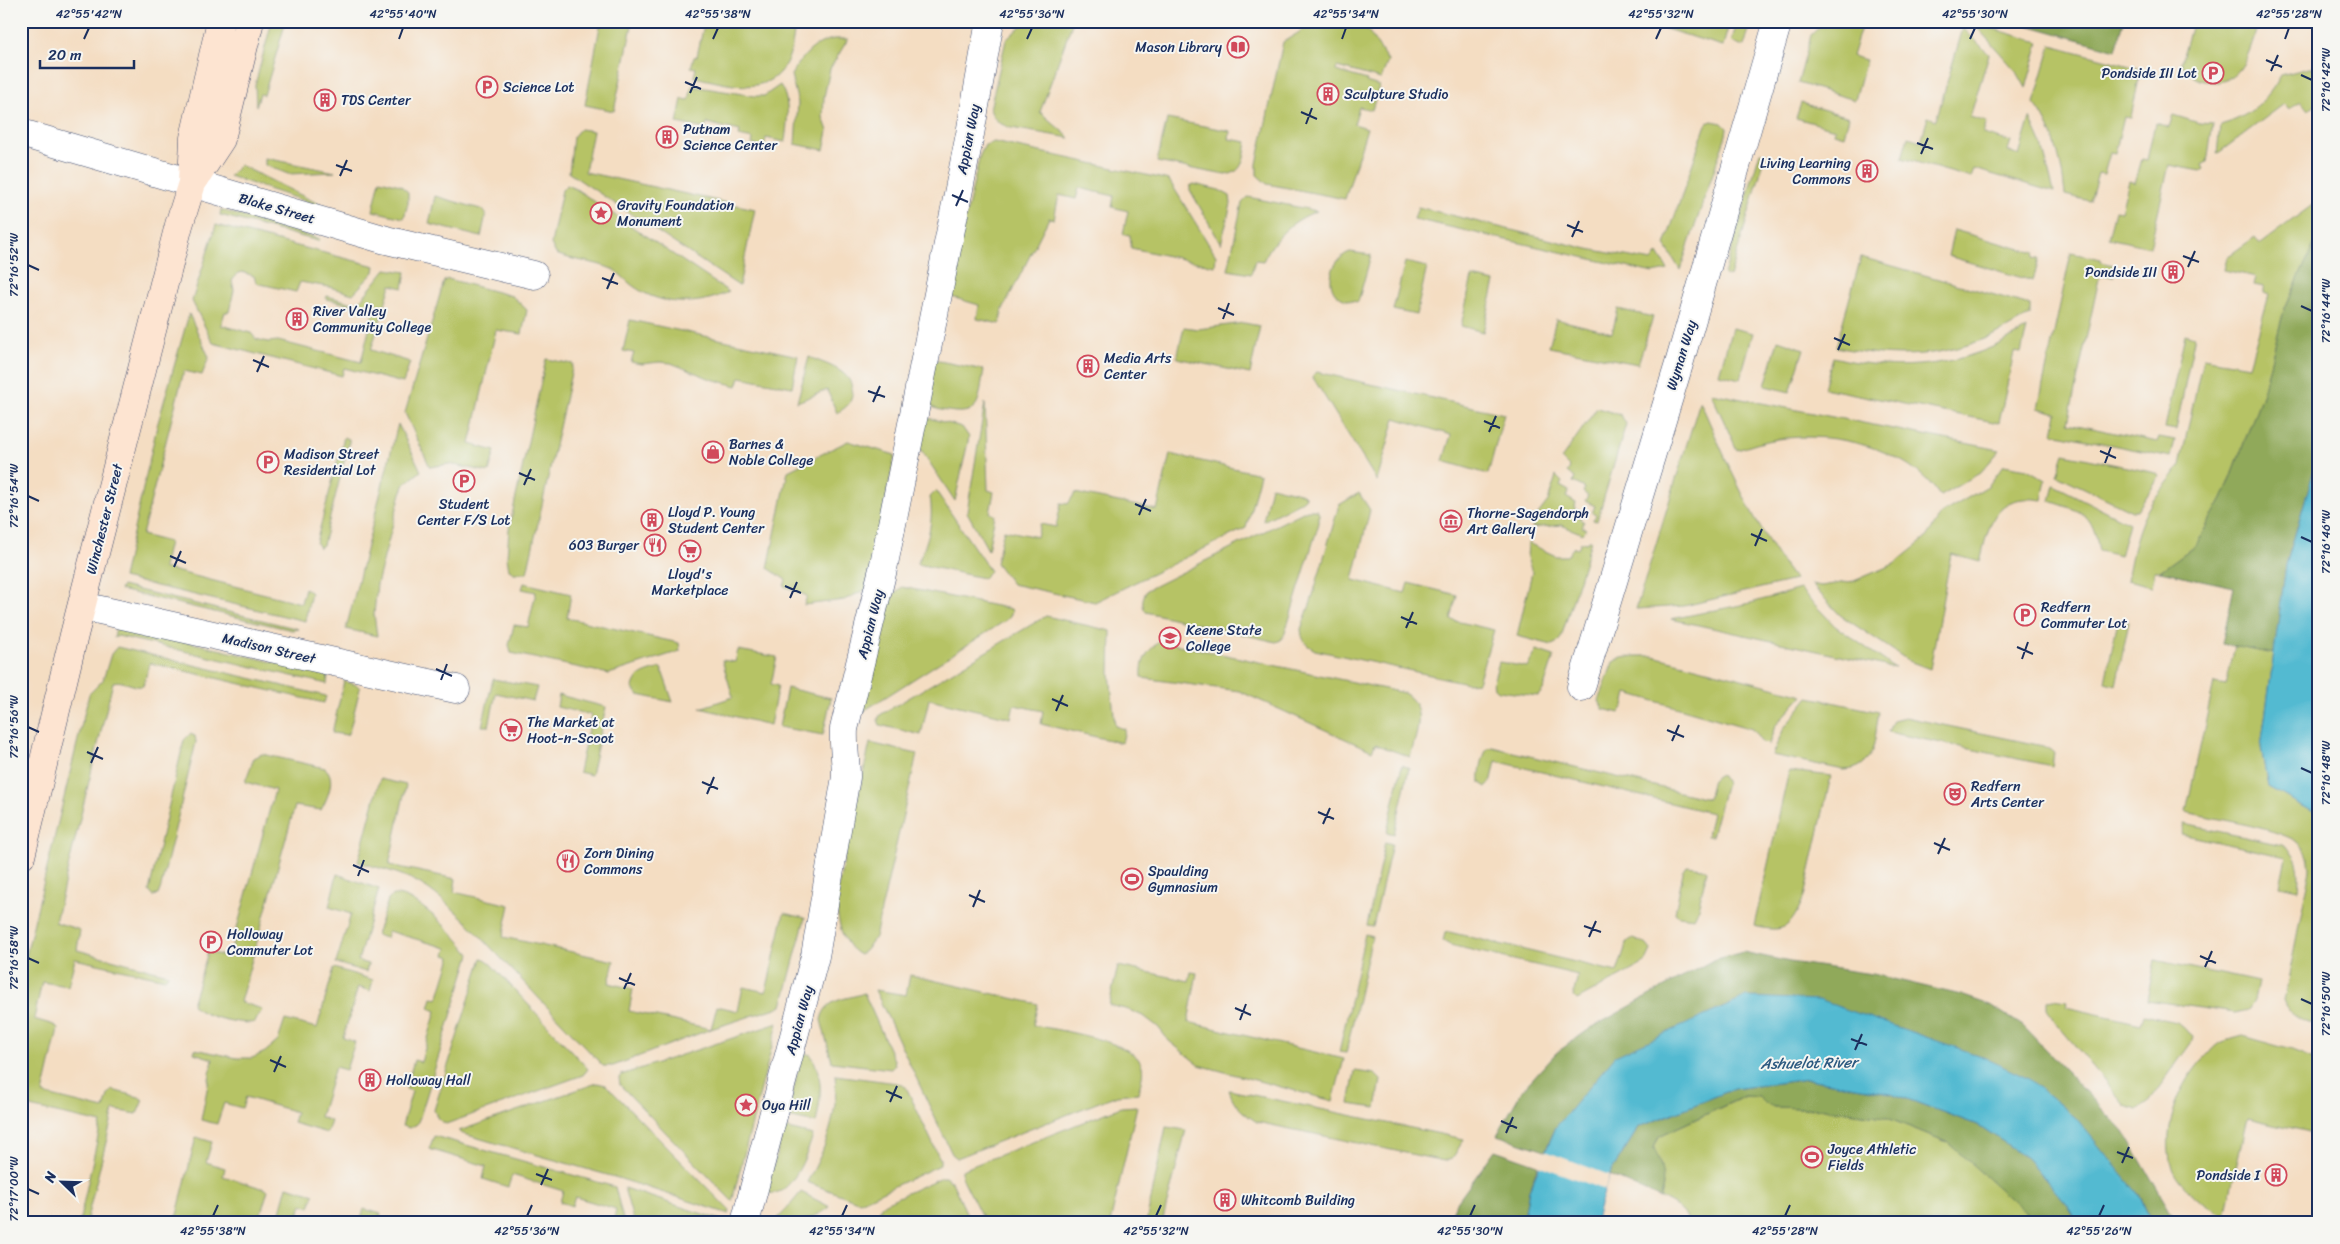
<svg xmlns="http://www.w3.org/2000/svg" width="2340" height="1244" font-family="Sriracha,sans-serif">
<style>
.green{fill:#b6c365;stroke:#687962}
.forest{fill:#90a95a;stroke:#566c5c}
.water{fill:#53bad1;stroke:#377498}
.pier{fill:#f4ddc2}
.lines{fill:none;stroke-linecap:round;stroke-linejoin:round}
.street-casing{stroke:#3c496d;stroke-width:29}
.secondary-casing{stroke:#3c496d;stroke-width:29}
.street{stroke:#fff;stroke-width:28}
.secondary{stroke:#fde4d1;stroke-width:28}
.ticks{fill:none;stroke:#1b2f5e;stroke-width:2}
.labels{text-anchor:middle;stroke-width:4;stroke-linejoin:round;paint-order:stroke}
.poi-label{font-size:14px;fill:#1b2f5e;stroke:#f6f6f2;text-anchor:start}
.street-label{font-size:14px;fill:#1b2f5e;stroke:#f6f6f2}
.water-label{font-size:15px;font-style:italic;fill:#2c5980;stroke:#f6f6f2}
.neatline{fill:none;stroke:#1b2f5e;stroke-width:2}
.ticks-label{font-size:12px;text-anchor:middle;fill:#1b2f5e}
</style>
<rect width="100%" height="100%" fill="#f6f6f2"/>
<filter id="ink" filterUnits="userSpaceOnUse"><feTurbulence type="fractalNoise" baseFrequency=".02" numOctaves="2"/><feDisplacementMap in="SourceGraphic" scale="10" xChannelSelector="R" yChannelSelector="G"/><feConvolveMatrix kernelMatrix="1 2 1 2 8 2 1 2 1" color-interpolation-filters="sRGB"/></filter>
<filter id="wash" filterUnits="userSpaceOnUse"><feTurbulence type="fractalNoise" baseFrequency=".0096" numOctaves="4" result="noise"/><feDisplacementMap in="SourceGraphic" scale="20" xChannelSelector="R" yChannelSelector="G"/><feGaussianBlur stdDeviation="1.12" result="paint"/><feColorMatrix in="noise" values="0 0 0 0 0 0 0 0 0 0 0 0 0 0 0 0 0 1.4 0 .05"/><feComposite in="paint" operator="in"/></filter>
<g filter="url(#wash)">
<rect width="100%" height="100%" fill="#f4ddc2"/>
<path class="green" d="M272,21H286L264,95L260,94L256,106L255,85Z
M601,21H633L614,111L585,105Z
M702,21H796C793,35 793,51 786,63C767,99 725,83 694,77L696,68L691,67L694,57L697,56L704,25L701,24Z
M1026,21H1073L1040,112L1070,138L1011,128C1000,124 994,121 990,109L1006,40Z
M1311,21H1337L1367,29L1388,61L1381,79L1337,67L1336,71L1367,80L1366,82L1379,86L1372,110L1359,107L1354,124L1367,128L1345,199L1267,184L1257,175V164L1283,42L1298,33Z
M1639,21H1730L1723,46Z
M1738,21H1752L1744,46L1731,42Z
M1825,21H1863L1852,56L1866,60L1855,100L1798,83L1811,35Z
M2193,21H2259C2250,49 2243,89 2205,81C2194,79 2186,72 2181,62Z
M1973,23L2039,42L2026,88L2017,72Z
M1963,28L1989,54L1970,117L1987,122L1983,134L2011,142L2008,151L2019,155L2030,118L2042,145L2054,192L1974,169L1971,178L1902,158L1908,137L1921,141L1928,117L1936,120Z
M834,39H848L830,69L824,97L823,117L828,131L824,150L795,144L798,103L791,75C802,58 812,43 834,39Z
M2051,45L2141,69L2131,117L2124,116L2115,154L2110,153L2104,174L2098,173L2090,201L2065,195C2062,164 2054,128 2034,103Z
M2319,45V110L2315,105L2308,110L2301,101L2289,110L2284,104L2217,154L2220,125C2248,118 2267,101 2281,75L2313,67Z
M780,85C791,102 787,122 785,142L766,138L764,148L752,144L753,139L739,136L740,131L707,123L705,129L677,123L682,99L689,100L692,86L755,96H764Z
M1801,103L1849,117L1844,136L1834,133L1835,129L1796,118Z
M2173,115L2199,123L2213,124L2207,162L2202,165L2204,169L2201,171L2169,165L2150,247L2108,238L2115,210L2121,211L2129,181L2135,183L2142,159L2147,160L2155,123L2169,127Z
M1167,119L1230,131L1229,139L1247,142C1244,157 1244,173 1225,175L1157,162Z
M1712,121L1722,123L1727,128L1726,135L1680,270L1665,245L1705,127L1707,123Z
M580,129L593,131L585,172L755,209L739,286L569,173L573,137Z
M994,142L1169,180L1216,256L1215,266L1131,248L1130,235L1123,234L1128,211L1112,207L1114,196L1079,188L1076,199L1059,195L1054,219L1049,218L1003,309L1000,324L977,319L979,305L948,296L980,155L985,145Z
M1760,152L1766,154L1730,277L1724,275Z
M265,158L335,172L288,174L265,165Z
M240,165L331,210L229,176Z
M380,180L400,185L408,192V203L404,218L373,211Z
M1194,184L1219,190L1230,196L1231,204L1221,244L1190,190V186Z
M567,185L576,189L729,292C698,306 662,307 633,286C626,281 620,273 612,269C594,261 573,261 556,254L551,244L562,190Z
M435,196L484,210L486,214L481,237L429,224Z
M1248,197L1317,211C1291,221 1275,237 1263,261L1255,260L1251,274L1228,270L1242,203Z
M2319,200V234L2284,310L2263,392L2226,491L2196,545L2160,571H2155L2152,586L2127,580C2132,553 2137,525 2152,502C2161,489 2172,479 2180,465L2203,358L2249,366L2269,295L2264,293V287L2254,285L2256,277L2224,270L2227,257L2255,237L2260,244Z
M1418,207L1588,249L1652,261L1658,253L1668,270L1653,273L1414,219Z
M221,210L320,239L318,241L220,215Z
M216,225L375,266L374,272L353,294L329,287L300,282L296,292L256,283L254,276L242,272L237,274L232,281L234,290L229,312H225L221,325L251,333L256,339L268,342L278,341L361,362L374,310L326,299L327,296L353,303L359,302L386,269L406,272L403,288L391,285L371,350L410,362L403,383L344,368L342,376L213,343L192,301Z
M1954,230L2035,253L2034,258L2039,259L2033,281L1948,256Z
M1350,252L1371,255L1358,302C1350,301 1342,300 1336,294C1324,280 1335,257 1350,252Z
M2071,253L2101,259V262L2116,266L2113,277L2100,274L2068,423L2157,442L2159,437L2175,440L2171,457L2053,433L2057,413L2038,408Z
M1861,257L2030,305V315C1966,356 1909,363 1836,347Z
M1405,262L1427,267L1416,315L1393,310Z
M1472,277L1495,282L1483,332L1461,326Z
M448,279L512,296L527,310L522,334L496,330L470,444L495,451L489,472L449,464L430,467L405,413L444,281Z
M1618,309L1653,317L1638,364L1549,347L1556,319L1612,333Z
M189,314L209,357L202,375L184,371L142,535L169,542L163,568L301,603L305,588L311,593L305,621L123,578L157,426Z
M630,320L798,356L792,387L740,377L737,386L711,379L671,363L660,362L641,364L631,362L634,353L623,351Z
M1244,323L1260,326L1250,374L1177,358L1184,327L1198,329Z
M1732,328L1753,333L1740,379L1719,374Z
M2027,328L2021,353L2014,352L1999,423L1824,388L1833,357C1899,374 1970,367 2027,328Z
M2185,334L2194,337V340L2176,430L2165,428Z
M1778,340L1804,349L1790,392L1765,386Z
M809,357C827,365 856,371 852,396C850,405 845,408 837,413L827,390L797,402Z
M546,359L573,364L527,573H514L509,570L507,558L509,529Z
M934,360L984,370C978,398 983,417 948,411C939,410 933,409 927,402Z
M1317,372L1504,414L1488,474L1443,461L1451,435L1395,418L1377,481L1312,376Z
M1711,393L2000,450L1980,473L1940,496C1908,447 1833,431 1778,439C1764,441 1750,446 1737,450Z
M1700,401C1727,462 1754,527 1795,580L1684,606L1636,609Z
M985,403L988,490L994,492L990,513L995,515L988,550L967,512Z
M1597,408L1621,415L1626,424L1597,521L1593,520L1596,515L1592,513L1595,506L1585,501L1588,496L1583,492L1585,488L1573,482L1575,478L1567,472L1570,468L1561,459Z
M921,416L962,427L969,437L955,501L918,445Z
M398,424L421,471L405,484L401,493L377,584L374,614L377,636L346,629Z
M344,437L349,439V442L323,545L319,548L316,543Z
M848,441L895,455L867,589L844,600L804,605L807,596L784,586L786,580L768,568L788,471Z
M1170,454L1260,474L1246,528L1095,602L1012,584L996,563L1004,530L1037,537L1040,524L1056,527L1061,503L1068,504L1075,493L1157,510Z
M2064,454L2156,473L2160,476L2137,511H2132L2057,475Z
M2004,465L2027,469L2046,480L2042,500C1994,492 1989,524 1980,562L1951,554L1930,669L1909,661L1840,615L1811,584L1821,586L1854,581L1894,564L1925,539L1942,513L1988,486Z
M1556,476L1562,482L1560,486L1569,491L1566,497L1576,503L1574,508L1582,514L1580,519L1584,522L1582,527L1586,529L1583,534L1561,525L1532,528L1538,514L1548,501Z
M2054,485L2129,523L2120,556L2099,551C2092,512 2085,513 2050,501Z
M1271,486L1303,494L1306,497L1300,502L1263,521Z
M936,491L990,571L983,578L917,564C928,542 934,521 930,497Z
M1359,493L1370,510L1353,580L1405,593L1408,583L1457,595L1451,620L1494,630L1478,682L1467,683L1315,650L1307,645L1302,637L1301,629L1311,602L1339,505Z
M1307,510H1317L1319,514V523L1285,633L1281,640L1276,642L1146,612C1141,605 1142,598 1147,590Z
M1589,541H1591L1560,641L1552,645L1517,636L1532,572L1527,558L1528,543L1556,556H1567L1574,547L1578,548L1581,542L1587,543Z
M524,583L571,594L567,618L679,643L680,651L609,674L511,653L509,645L514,625L528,627L536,592L522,589Z
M122,586L299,629L292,630L120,590Z
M902,587L1011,609L1012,612L1008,619L862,712L881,605Z
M1800,589L1835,626L1895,668L1671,619L1751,603Z
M1046,616L1111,631L1110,673L1115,726L1125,729L1122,743L1041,724L1043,711L1014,705L1011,718L929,699L921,735L880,725L878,720L880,715Z
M2118,620L2129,622L2116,685L2105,682Z
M116,625L328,675L327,684L118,636L114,638Z
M1160,641L1404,693C1428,707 1416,735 1410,757L1375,744L1372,751L1239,691L1142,678C1141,660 1146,652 1160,641Z
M2235,646L2274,654L2261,747L2268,787L2319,815V1028C2304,1021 2289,1017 2284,1001L2310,869C2309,860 2308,852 2301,845C2286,829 2210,818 2186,812L2214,683L2226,685Z
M117,647L326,696L324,703L150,663L143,686C133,688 123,679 113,682L55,922L80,930L77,950L168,974L165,979L75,959L68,986L42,982L34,1019L54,1025L58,1029L43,1094L104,1109L108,1095L112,1090L139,1097L143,1100L137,1114L114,1110L86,1223H79L101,1123L21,1105V976L89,694L103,680L111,654Z
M738,650L777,657L771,684L778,686L770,725L700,708L733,697L722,660L735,662Z
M1536,650L1554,656L1543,690L1538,696L1499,691L1494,688L1493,682L1499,662L1527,667Z
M1634,656H1653L1803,695L1775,726L1769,744L1762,743L1752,729L1627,693L1624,706L1619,713L1603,709L1599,701L1613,662L1622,658Z
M661,668L673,702L638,695L633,689C634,674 648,672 661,668Z
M493,679L537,687L533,701L496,693L489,726H482Z
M344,681L357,685L360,688L350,729L347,735L332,733Z
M787,688L831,698L823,735L779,727Z
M559,695L606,707L591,775L579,772L591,715L557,707Z
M1809,697L1879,712C1874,738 1877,769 1844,770L1772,755L1784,728Z
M1905,717L2043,746L2054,752L2052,766L1888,732L1893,720Z
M190,734L195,736L196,742L161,887L158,895L153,896L149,891L184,740Z
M870,743L917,754L875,937L866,950L860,955C840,945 837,916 836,896Z
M1492,747L1708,799L1713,779L1718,775L1722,776L1726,783L1712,836H1707L1712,813L1496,761L1492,779L1486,787L1480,783C1479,772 1482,758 1487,749Z
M262,754L325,768C337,778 327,799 321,810L295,806L240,1002L259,1008L262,1010L255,1022C244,1026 196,1015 192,1004L208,952L229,957L275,790L245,782L254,758Z
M1402,765L1409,768L1394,834L1387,832Z
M1789,771L1831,776L1804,897C1791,927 1786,934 1754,926Z
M380,779L406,785L389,865L456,879L454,892L510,905L503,937L614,961L609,983L633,989L629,1011L711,1029L717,1006L738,1011L743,987L766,992L784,913L805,918L782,1006L711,1029L613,1066H603L463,918C449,906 434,891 417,882C399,872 378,868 358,862Z
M2184,824L2282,845C2300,856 2300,871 2298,890L2280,886L2286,857L2181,834Z
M1385,842L1392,844L1373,927L1367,926Z
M1687,866L1703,868L1707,871L1697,912L1694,918L1679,916L1675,913L1683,872Z
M337,874L379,889L358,961L368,964L366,972L336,963L351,914L329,907Z
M393,895C416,893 456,936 470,954L420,1117L417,1124L410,1128L402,1126L412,1091L406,1089L414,1060L421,1062L436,1011L429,1008L432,998L438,999L451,957L445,955L447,948L388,931L386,938L376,935L388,900Z
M1449,932L1617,972L1627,942L1633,938L1646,944L1651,950L1645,963L1577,1000L1573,996L1578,975L1450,945L1443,941L1445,933Z
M1365,934L1372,936L1346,1053L1339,1052Z
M482,958L487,960L588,1069L583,1075L446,1124L438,1119L434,1110Z
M2155,960L2258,982L2254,1001L2248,1010L2235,1013L2147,1000Z
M1118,966L1189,981L1191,972L1197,973L1188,1022L1344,1059L1333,1101L1199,1065L1169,1041L1158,1027L1145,1017L1129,1010L1109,1005Z
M334,968L373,980L370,991L358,987L343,1038L355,1042L346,1070L335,1067L320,1117L331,1121L327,1133L293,1123L296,1112L246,1097L242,1108L224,1103L217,1124L201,1120L213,1059L194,1053L195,1049L237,1058H252L265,1052L278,1041L285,1020L317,1028Z
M910,975L1038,1004L1033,1025C1056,1030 1137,1041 1142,1066C1144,1075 1140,1085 1138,1093L1117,1095L957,1158L952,1154L875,990L906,995Z
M864,993L894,1060L895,1065L891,1069L832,1062L821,1020C826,997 846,1000 864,993Z
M2052,999L2068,1001L2066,1007L2141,1024L2144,1015L2177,1022L2193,1036L2191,1043L2147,1104L2137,1110L2126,1106L2056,1023L2047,1008V1001Z
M778,1023L732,1201L620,1085L619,1078L621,1075Z
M2242,1036L2292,1050L2319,1061V1134L2247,1118L2225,1216C2207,1206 2179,1188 2172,1168C2160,1129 2181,1079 2209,1053C2212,1049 2216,1045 2220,1043C2227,1040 2235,1038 2242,1036Z
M802,1053L811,1055C824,1078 821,1099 816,1123L787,1117Z
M1355,1071L1375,1074L1381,1080L1376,1108L1349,1104Z
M835,1075L897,1083L906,1087L940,1159V1165L860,1202L807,1182C826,1149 839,1113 835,1075Z
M597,1083L606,1085L730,1211L729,1214L618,1178L460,1133L459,1131Z
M1229,1090L1464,1139L1452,1159L1444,1161L1257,1122C1243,1113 1234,1106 1229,1090Z
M1746,1096L1759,1097L1766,1104L1775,1107L1826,1109L1885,1117L1947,1142L1984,1172L2025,1212L2030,1223H1689C1684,1209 1673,1204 1661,1198L1663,1185L1654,1148L1659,1136Z
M1137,1106L1110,1223H985L962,1177V1170L1121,1107Z
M1166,1127L1186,1130L1162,1223H1146Z
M784,1128L813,1135C808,1152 790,1202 766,1192Z
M434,1136L615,1187L624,1223L614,1218L616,1209L575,1197L572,1206L560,1202L563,1191L512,1175L508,1187L483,1179L486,1166L429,1149Z
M196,1137L212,1142L206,1162L225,1168L223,1176L268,1190L258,1223H175Z
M942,1177H945L952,1182L971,1223C948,1223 896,1230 879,1212L881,1206L885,1203Z
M287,1186L314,1194L310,1207L302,1204L297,1223H277Z
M624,1188L730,1223H634Z
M801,1192L830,1207C811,1221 795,1223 773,1223L787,1209Z
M364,1209L381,1214L378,1223L360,1221Z
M855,1216L875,1223H831Z"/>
<path class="forest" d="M2013,21H2124L2116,50Z
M2319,234V453L2286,565L2274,654L2222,644L2234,587L2160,571L2196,545L2226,491L2263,392L2284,310Z
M1743,952L1790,962L1872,974L1961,995L1990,1005L2023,1026L2124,1132L2177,1223H2152L2139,1194L1819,1000L1556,1127L1545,1151L1497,1135L1523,1089L1556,1053L1591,1028L1713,960Z
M1808,1079L1891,1093L1980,1126L2027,1158L2069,1207L2078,1223H2030L2025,1212L1947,1142L1885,1117L1826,1109L1775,1107L1766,1104L1759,1097L1745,1096L1659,1136L1654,1148C1662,1166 1665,1178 1661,1198L1609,1175L1639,1127L1734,1089Z
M1495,1150L1538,1165L1529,1190L1523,1223H1447L1456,1204Z"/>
<path class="water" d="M2319,453V815L2268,787L2261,747L2286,565Z
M1747,997L1819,1000L1981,1056L2029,1079L2076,1118L2139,1195L2152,1223H2078L2069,1207L2027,1158L1980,1126L1891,1093L1808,1079L1734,1089L1639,1127L1609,1175L1595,1223H1523L1529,1190L1556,1127L1615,1056Z"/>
<path class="pier" d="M1545,1151L1609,1175L1605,1190L1538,1165Z"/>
</g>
<g filter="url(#ink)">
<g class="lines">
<g class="street-casing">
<path id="street" d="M21,133L386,240L534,275
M82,606L456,689
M1581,687L1679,364L1778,21
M745,1223L815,956L846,777C846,761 843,746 844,729L883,569L970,134L990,21"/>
</g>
<g class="secondary-casing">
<path id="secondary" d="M192,183L221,139L250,21
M21,856L74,635L179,225L192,183L194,138L221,21"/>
</g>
<use href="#street" class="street"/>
<use href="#secondary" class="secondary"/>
</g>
</g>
<path class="ticks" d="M84,39L89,28M399,39L403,28M713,39L718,28M1027,39L1032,28M1342,39L1346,28M1656,39L1661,28M1970,39L1975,28M2285,39L2289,28M2266,60L2282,67M2271,71L2278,55M2301,75L2312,80M685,82L701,89M690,93L697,77M1301,112L1317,119M1306,124L1312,108M1917,143L1933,149M1921,154L1928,138M336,165L352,171M340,176L347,160M952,195L968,202M956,206L963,190M1567,225L1583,232M1572,237L1579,221M2183,256L2199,262M28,265L39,270M2188,267L2195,251M602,278L618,284M607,289L614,273M2301,306L2312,311M1218,308L1234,315M1223,319L1229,303M1834,338L1850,345M1838,350L1845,334M253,360L269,367M257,372L264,356M868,391L885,397M873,402L880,386M1484,421L1500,428M1489,432L1496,416M2100,451L2116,458M2105,463L2111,447M519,473L535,480M524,485L531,469M28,496L39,501M1135,504L1151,511M1139,515L1146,499M1751,534L1767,541M2301,537L2312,542M1755,546L1762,529M170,556L186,563M174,567L181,551M785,586L801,593M790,598L797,582M1401,617L1417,624M1406,628L1413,612M2017,647L2033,654M2022,659L2028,642M436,669L452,676M441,680L447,664M1052,699L1068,706M1056,711L1063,695M28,727L39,732M1667,730L1684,737M1672,741L1679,725M87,752L103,759M91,763L98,747M2301,768L2312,773M702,782L718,789M707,794L714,777M1318,812L1334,819M1323,824L1330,808M1934,843L1950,850M1938,854L1945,838M353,865L369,872M358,876L364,860M969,895L985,902M973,907L980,890M1584,926L1601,932M1589,937L1596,921M2200,956L2216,963M28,958L39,963M2205,967L2212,951M619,978L635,985M624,989L631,973M2301,999L2312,1004M1235,1008L1251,1015M1240,1020L1246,1004M1851,1039L1867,1045M1855,1050L1862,1034M270,1060L286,1067M274,1072L281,1056M886,1091L902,1098M890,1102L897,1086M1501,1121L1517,1128M1506,1133L1513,1117M2117,1152L2133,1158M2122,1163L2129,1147M536,1174L552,1180M541,1185L548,1169M28,1189L39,1194M213,1216L218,1205M527,1216L532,1205M842,1216L847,1205M1156,1216L1161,1205M1470,1216L1475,1205M1785,1216L1790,1205M2099,1216L2104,1205"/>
<defs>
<g id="library-ring" transform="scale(1.125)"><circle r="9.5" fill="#f6f6f2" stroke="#d1495b" stroke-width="1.5"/><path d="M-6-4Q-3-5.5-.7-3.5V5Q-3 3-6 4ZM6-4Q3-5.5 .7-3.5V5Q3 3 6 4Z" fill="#d1495b"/></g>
<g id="parking-ring" transform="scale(1.125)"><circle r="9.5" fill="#f6f6f2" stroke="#d1495b" stroke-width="1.5"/><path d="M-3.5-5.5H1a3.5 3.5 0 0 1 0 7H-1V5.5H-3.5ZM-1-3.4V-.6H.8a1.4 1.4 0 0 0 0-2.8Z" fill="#d1495b"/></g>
<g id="building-ring" transform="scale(1.125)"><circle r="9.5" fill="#f6f6f2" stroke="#d1495b" stroke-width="1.5"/><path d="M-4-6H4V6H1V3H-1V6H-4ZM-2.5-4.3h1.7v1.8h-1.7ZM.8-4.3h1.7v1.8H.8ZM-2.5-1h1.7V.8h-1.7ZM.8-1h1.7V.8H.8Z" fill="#d1495b"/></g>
<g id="sight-ring" transform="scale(1.125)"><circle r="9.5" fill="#f6f6f2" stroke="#d1495b" stroke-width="1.5"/><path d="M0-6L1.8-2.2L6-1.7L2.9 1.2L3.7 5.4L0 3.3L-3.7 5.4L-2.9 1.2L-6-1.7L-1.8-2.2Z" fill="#d1495b"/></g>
<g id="shop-ring" transform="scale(1.125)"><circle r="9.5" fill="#f6f6f2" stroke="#d1495b" stroke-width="1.5"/><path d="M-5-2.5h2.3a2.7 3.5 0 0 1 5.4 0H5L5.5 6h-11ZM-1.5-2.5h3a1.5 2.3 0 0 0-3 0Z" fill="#d1495b"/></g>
<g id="museum-ring" transform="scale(1.125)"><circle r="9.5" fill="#f6f6f2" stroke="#d1495b" stroke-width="1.5"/><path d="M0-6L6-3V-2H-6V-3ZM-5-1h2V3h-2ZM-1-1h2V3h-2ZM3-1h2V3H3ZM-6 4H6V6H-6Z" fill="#d1495b"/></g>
<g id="restaurant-ring" transform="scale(1.125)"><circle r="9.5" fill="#f6f6f2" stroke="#d1495b" stroke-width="1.5"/><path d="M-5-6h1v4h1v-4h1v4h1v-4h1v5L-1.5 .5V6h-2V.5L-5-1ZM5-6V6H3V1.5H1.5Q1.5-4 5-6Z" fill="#d1495b"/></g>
<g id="supermarket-ring" transform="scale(1.125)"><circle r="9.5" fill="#f6f6f2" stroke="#d1495b" stroke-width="1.5"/><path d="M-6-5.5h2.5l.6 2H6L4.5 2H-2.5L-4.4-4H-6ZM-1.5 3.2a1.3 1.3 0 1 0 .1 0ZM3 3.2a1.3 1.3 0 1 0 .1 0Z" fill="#d1495b"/></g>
<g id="university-ring" transform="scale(1.125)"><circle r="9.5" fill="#f6f6f2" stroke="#d1495b" stroke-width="1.5"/><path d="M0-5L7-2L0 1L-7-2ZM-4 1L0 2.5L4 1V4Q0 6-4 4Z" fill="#d1495b"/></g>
<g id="theatre-ring" transform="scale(1.125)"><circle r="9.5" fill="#f6f6f2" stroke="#d1495b" stroke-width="1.5"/><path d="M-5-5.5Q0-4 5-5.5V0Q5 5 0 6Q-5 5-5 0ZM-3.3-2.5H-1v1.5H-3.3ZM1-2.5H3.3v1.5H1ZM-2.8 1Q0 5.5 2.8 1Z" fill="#d1495b"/></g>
<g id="stadium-ring" transform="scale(1.125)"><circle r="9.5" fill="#f6f6f2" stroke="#d1495b" stroke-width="1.5"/><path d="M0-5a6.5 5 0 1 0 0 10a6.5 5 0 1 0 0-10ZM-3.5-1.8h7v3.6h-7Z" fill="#d1495b"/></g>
</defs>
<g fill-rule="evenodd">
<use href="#library-ring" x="1238" y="47"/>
<use href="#parking-ring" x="2213" y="73"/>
<use href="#parking-ring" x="487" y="87"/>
<use href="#building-ring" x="1328" y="94"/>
<use href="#building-ring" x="325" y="100"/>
<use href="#building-ring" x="667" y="137"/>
<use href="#building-ring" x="1867" y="171"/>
<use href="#sight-ring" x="601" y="213"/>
<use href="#building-ring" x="2173" y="272"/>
<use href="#building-ring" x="297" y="319"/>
<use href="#building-ring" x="1088" y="366"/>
<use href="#shop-ring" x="713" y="452"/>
<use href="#parking-ring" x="268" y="462"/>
<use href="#parking-ring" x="464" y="481"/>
<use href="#building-ring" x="652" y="520"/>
<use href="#museum-ring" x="1451" y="521"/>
<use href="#restaurant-ring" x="655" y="545"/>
<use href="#supermarket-ring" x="690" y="551"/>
<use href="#parking-ring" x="2025" y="615"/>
<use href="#university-ring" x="1170" y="638"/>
<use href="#supermarket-ring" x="511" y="730"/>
<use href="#theatre-ring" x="1955" y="794"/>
<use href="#restaurant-ring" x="568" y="861"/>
<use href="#stadium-ring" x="1132" y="879"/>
<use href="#parking-ring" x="211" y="942"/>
<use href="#building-ring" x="370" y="1080"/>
<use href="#sight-ring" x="746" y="1105"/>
<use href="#stadium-ring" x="1812" y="1157"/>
<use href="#building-ring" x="2276" y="1175"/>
<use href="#building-ring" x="1225" y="1200"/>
</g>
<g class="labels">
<g class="poi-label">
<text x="1222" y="52" text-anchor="end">Mason Library</text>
<text x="2197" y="78" text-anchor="end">Pondside III Lot</text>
<text x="503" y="92">Science Lot</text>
<text x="1344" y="99">Sculpture Studio</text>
<text x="341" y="105">TDS Center</text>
<text x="683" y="134">Putnam<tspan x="683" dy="16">Science Center</tspan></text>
<text x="1851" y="168" text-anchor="end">Living Learning<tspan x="1851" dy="16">Commons</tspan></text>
<text x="617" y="210">Gravity Foundation<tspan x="617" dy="16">Monument</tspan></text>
<text x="2157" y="277" text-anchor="end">Pondside III</text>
<text x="313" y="316">River Valley<tspan x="313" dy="16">Community College</tspan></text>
<text x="1104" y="363">Media Arts<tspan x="1104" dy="16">Center</tspan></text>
<text x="729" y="449">Barnes &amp;<tspan x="729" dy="16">Noble College</tspan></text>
<text x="284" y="459">Madison Street<tspan x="284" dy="16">Residential Lot</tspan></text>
<text x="464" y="509" text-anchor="middle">Student<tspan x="464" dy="16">Center F/S Lot</tspan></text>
<text x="668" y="517">Lloyd P. Young<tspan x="668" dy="16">Student Center</tspan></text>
<text x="1467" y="518">Thorne-Sagendorph<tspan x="1467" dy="16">Art Gallery</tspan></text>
<text x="639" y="550" text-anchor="end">603 Burger</text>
<text x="690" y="579" text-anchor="middle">Lloyd's<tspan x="690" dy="16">Marketplace</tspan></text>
<text x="2041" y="612">Redfern<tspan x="2041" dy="16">Commuter Lot</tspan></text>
<text x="1186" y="635">Keene State<tspan x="1186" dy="16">College</tspan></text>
<text x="527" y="727">The Market at<tspan x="527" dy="16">Hoot-n-Scoot</tspan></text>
<text x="1971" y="791">Redfern<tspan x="1971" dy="16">Arts Center</tspan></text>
<text x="584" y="858">Zorn Dining<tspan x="584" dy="16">Commons</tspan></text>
<text x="1148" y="876">Spaulding<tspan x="1148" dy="16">Gymnasium</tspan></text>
<text x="227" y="939">Holloway<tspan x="227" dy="16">Commuter Lot</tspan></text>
<text x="386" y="1085">Holloway Hall</text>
<text x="762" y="1110">Oya Hill</text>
<text x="1828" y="1154">Joyce Athletic<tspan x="1828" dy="16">Fields</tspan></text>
<text x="2260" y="1180" text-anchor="end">Pondside I</text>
<text x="1241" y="1205">Whitcomb Building</text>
</g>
<g class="street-label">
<text transform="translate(968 139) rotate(-79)" y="5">Appian Way</text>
<text transform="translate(277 208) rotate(16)" y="5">Blake Street</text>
<text transform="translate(1681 355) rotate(-73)" y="5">Wyman Way</text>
<text transform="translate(104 519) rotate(-76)" y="5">Winchester Street</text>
<text transform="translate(870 624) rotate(-76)" y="5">Appian Way</text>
<text transform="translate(269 648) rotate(13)" y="5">Madison Street</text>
<text transform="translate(799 1020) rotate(-75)" y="5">Appian Way</text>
</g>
<g class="water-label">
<text transform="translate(1809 1063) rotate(-1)" y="5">Ashuelot River</text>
</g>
</g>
<rect width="2340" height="1244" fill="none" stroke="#f6f6f2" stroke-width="55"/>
<g transform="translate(62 1182) rotate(293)" stroke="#f6f6f2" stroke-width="4" paint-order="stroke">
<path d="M0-4L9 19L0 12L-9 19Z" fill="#1b2f5e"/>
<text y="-8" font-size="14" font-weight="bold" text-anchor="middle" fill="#1b2f5e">N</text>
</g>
<path d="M40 60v8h94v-8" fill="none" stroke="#1b2f5e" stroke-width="2.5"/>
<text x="48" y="60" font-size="15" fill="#1b2f5e" stroke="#f6f6f2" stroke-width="4" paint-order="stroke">20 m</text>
<rect x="28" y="28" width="2284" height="1188" class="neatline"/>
<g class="ticks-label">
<text x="89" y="18">42°55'42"N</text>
<text x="403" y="18">42°55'40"N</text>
<text x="718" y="18">42°55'38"N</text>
<text x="1032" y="18">42°55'36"N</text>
<text x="1346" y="18">42°55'34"N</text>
<text x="1661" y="18">42°55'32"N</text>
<text x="1975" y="18">42°55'30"N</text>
<text x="2289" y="18">42°55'28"N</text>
<text transform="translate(2326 80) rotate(-90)" y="4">72°16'42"W</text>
<text transform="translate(14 265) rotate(-90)" y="4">72°16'52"W</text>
<text transform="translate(2326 311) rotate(-90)" y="4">72°16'44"W</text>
<text transform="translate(14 496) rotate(-90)" y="4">72°16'54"W</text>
<text transform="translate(2326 542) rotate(-90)" y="4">72°16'46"W</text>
<text transform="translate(14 727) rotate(-90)" y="4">72°16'56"W</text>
<text transform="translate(2326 773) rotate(-90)" y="4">72°16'48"W</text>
<text transform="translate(14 958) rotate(-90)" y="4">72°16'58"W</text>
<text transform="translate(2326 1004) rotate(-90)" y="4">72°16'50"W</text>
<text transform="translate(14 1189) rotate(-90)" y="4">72°17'00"W</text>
<text x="213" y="1235">42°55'38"N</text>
<text x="527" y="1235">42°55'36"N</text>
<text x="842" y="1235">42°55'34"N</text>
<text x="1156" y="1235">42°55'32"N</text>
<text x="1470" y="1235">42°55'30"N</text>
<text x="1785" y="1235">42°55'28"N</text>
<text x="2099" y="1235">42°55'26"N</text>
</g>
</svg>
